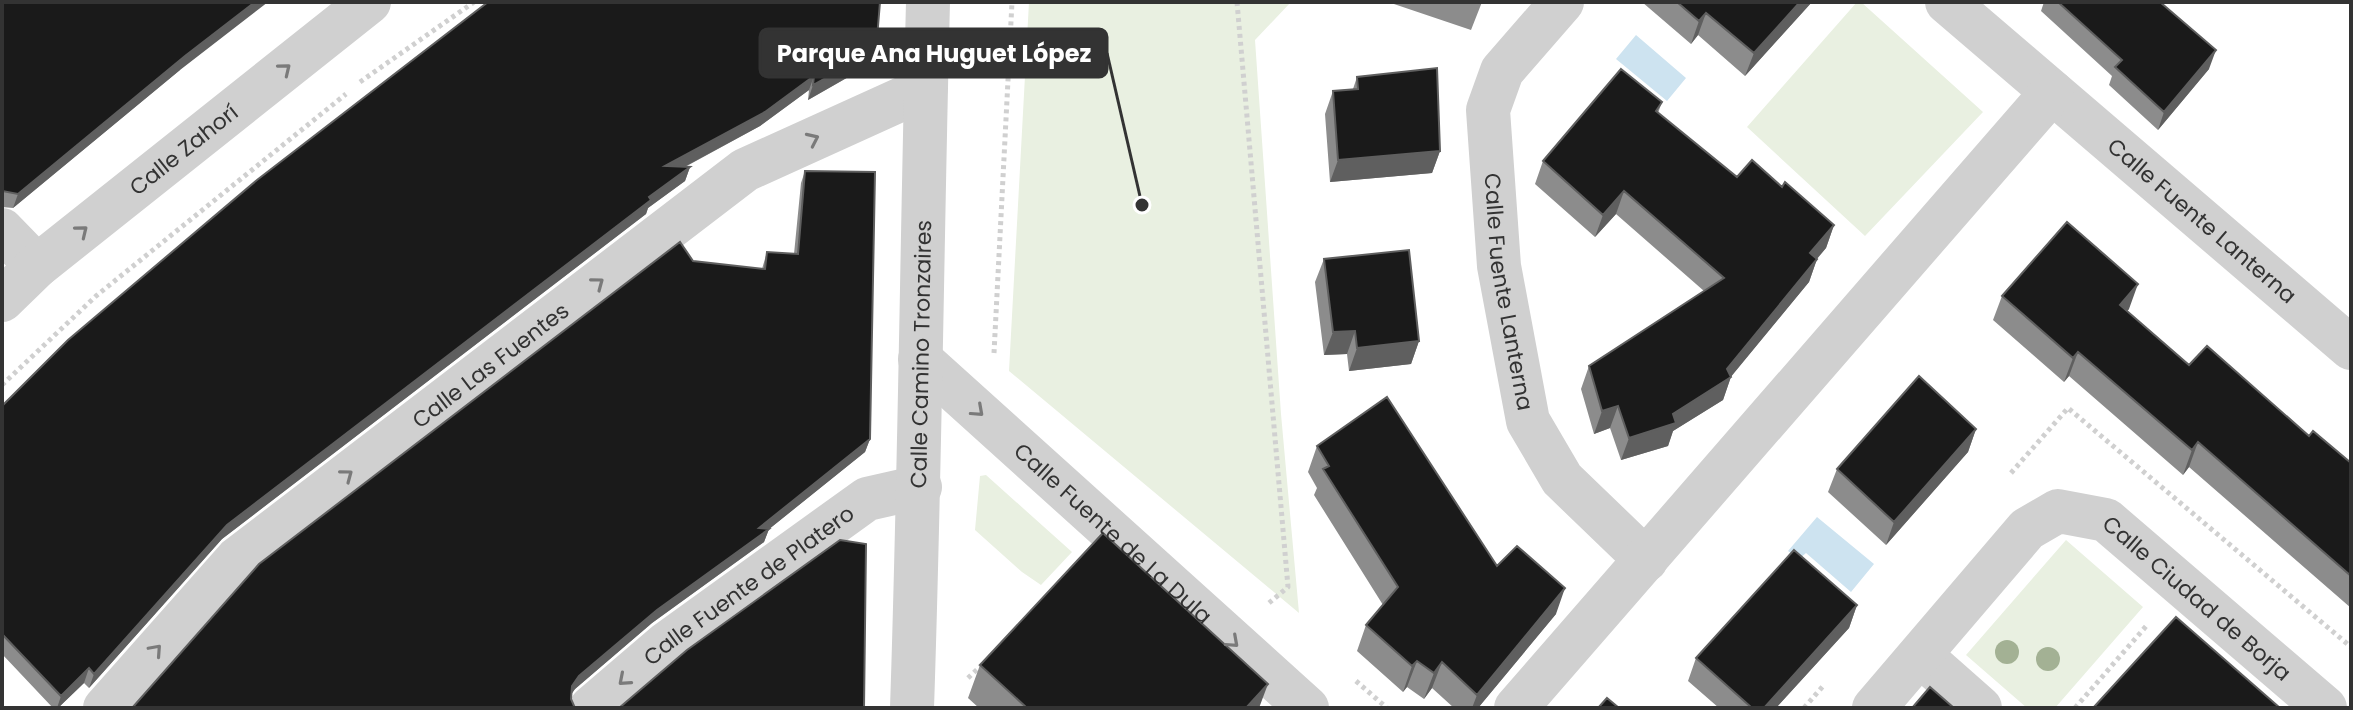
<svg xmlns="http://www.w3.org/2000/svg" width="2353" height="710" font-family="Poppins,sans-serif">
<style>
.green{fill:#e9f0e1}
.water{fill:#cde3f0}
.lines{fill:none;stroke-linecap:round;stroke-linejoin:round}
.path{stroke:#d0d0d0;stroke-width:5;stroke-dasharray:4 4;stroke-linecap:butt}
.minor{stroke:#d0d0d0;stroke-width:44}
.tertiary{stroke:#d0d0d0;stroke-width:44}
.tree{fill:#a3b194}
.wall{fill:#8c8c8c}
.shaded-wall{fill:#5f5f5f}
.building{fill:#1a1a1a;stroke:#5f5f5f;stroke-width:2}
.oneway{stroke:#7a7a7a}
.labels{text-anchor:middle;stroke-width:8;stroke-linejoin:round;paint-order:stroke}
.street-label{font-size:22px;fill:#333;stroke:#fff}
.leader{fill:none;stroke:#333;stroke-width:3}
.callout-dot{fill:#333;stroke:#fff;stroke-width:3}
.callout{fill:#333;stroke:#333;stroke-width:3}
.callout-label{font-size:24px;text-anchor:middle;font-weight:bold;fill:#fff}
</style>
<rect width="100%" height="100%" fill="#fff"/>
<path class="green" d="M1029,2H1291L1255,40L1281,414L1299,613L1009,371Z
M1857,2H1861L1983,112L1865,236L1747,127Z
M986,475L1072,552L1041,585L1022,572L975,530L980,476Z
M2066,540L2143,607L2055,708H2027L1966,655Z"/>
<path class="water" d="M1636,35L1686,78L1667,101L1616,59Z
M1817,517L1874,564L1851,592L1806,553L1799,559L1788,551Z"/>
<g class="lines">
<path class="path" d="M1237,2L1288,587L1269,603
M360,82L474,2
M994,353L1012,2
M2,385L96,296L346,94
M2011,473L2068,408L2351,647
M968,678L984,663
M1356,681L1387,708
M1804,708L1824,685
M2075,708L2148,624"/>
<g class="minor">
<path id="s1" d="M1562,2L1502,71L1488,110L1499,266L1528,421L1562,479L1646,560"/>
<path id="s2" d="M1947,2L2351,348"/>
<path d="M2,230L37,266"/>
<path id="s3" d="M2,300L37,266L369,2"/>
<path id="s4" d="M920,359L1307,708"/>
<path d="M1920,655L1980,708"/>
<path id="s5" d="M105,708L237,559L745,170L926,88"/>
<path id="s6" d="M591,708L667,643L867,499L920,487"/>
<path d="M1516,708L2052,92"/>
<path id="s7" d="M1874,708L2027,529L2058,511L2106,520L2325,708"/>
</g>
<path class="tertiary" id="s8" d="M912,708C920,473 922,237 928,2"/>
</g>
<g class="tree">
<circle cx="2007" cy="652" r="12"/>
<circle cx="2048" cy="659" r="12"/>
</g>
<path class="wall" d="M2,2L180,70L13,208L2,207Z
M1388,2H1482L1471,30Z
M1642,2H1812L1745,76L1698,35L1691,44Z
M2044,2H2160L2209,69L2158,130L2109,85L2112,76L2041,11Z
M876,50L871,64L808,100L809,90L760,126L685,167H690L685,181L648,208L646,214L222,539L89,688L84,683L58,708H53L2,654V406Z
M1357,77L1440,151L1432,173L1330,182L1325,114L1333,91L1353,89Z
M1662,102L1658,113L1737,177L1782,187L1834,225L1826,248L1817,259L1809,282L1731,376L1723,400L1673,431L1668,446L1621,460L1610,428L1594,434L1581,389L1589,366L1704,291L1616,214L1595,237L1535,184L1543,161Z
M805,171L870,439L865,452L769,529L764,542L652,623L575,689L572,693L132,708L693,261L762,269L767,252L794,254L801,183Z
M1324,259L1419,341L1411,364L1349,371L1347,354L1324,355L1315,282Z
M2002,296L2129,309L2127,311L2189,365L2309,436L2351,463V608L2189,467L2183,475L2069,376L2064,382L1993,320Z
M1976,429L1968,452L1886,545L1828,492L1837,469Z
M1317,446L1497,566L1556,614L1478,708H1454L1432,688L1424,699L1407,687L1403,692L1357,651L1366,625L1383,605L1314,495L1317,488L1308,472Z
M1857,605L1849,628L1776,708H1719L1688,681L1696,658Z
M980,665L1259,708H979L968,698Z"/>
<path class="shaded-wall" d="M255,2H268L180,70L13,208L18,194L185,56Z
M1800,2H1812L1745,76L1754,53Z
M1706,13L1698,35L1691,44L1699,21Z
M876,50L871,64L808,100L813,85Z
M2216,50L2209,69L2158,130L2164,112Z
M814,76L809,90L760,126L660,180L665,166Z
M1440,151L1432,173L1330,182L1338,160Z
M690,167L685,181L648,208L646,214L222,539L89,688L94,674L227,525L649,197Z
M1624,191L1616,214L1595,237L1603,215Z
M1834,225L1826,248L1802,276L1810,253Z
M1817,259L1809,282L1730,378L1731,377L1723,400L1673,431L1668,446L1621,460L1629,438L1673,414L1727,369Z
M2138,284L2129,309L2111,329L2120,305Z
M1355,331L1347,354L1324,355L1333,332Z
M1419,341L1411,364L1349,371L1357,348Z
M2078,352L2069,376L2064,382L2073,358Z
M1618,406L1610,428L1594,434L1602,411Z
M1976,429L1968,452L1886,545L1894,522Z
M870,439L865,452L763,534L769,529L764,542L652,623L575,689L568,699L572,686L579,676L657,610Z
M2198,442L2189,467L2183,475L2192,450Z
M1565,588L1556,614L1478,708H1472L1477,695Z
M1857,605L1849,628L1776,708H1764Z
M1417,661L1407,687L1403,692L1412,666Z
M1442,662L1432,688L1424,699L1434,673Z
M89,668L84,683L58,708H57L61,696Z
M1268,684L1259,708H1246Z"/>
<path class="building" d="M2,2H255L185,56L18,194L2,191Z
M488,2H880L876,50L813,85L814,76L765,112L665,166L690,167L649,197L651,200L227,525L94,674L89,668L61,696L2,634V406L68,340L257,180Z
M1677,2H1800L1754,53L1706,13L1699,21Z
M2058,2H2160L2216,50L2164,112L2115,67L2122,60Z
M1437,68L1440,151L1338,160L1333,91L1358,89L1357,77Z
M1621,69L1662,102L1656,111L1737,177L1752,160L1782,187L1785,182L1834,225L1810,253L1817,259L1727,369L1731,377L1673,414L1676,423L1629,438L1618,406L1602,411L1589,366L1724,278L1624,191L1603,215L1543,161Z
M805,171L875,172L870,439L759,528L769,529L657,610L579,676L572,686L571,699L575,708H132L259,564L680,242L693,261L765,269L767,252L798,254Z
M2067,222L2138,284L2120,305L2189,365L2207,346L2309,436L2313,431L2351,463V576L2198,442L2192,450L2078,352L2073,358L2002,296Z
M1409,250L1419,341L1357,348L1355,331L1333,332L1324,259Z
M1919,376L1976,429L1894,522L1837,469Z
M1387,397L1497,566L1517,546L1565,588L1477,695L1442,662L1434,673L1417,661L1412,666L1366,625L1398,587L1323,469L1329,466L1317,446Z
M1103,533L1268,684L1246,708H1027L980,665Z
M840,540L866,544L864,708H619L687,650Z
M1794,550L1857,605L1764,708H1752L1696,658Z
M2176,617L2280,708H2093Z
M1930,687L1954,708H1912Z
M1607,698L1619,708H1598Z"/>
<defs><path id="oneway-chevron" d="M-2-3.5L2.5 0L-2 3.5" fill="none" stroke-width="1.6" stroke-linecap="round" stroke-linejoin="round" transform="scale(2)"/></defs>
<g class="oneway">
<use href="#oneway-chevron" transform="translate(285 69) rotate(-39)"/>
<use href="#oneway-chevron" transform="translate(813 139) rotate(-25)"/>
<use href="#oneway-chevron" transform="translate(82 231) rotate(-39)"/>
<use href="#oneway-chevron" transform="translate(598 283) rotate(-37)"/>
<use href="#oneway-chevron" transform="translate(978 411) rotate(42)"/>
<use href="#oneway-chevron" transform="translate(347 475) rotate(-37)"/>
<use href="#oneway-chevron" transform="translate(1233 642) rotate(42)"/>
<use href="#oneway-chevron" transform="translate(156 650) rotate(-48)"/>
<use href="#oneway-chevron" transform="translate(624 680) rotate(139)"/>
</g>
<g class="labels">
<g class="street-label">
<text dy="8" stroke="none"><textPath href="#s3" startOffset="236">Calle Zahorí</textPath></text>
<text dy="8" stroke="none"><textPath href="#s2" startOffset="336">Calle Fuente Lanterna</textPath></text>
<text dy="8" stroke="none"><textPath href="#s1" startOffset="316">Calle Fuente Lanterna</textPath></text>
<text dy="8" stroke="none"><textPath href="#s8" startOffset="354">Calle Camino Tronzaires</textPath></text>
<text dy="8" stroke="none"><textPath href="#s5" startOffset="518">Calle Las Fuentes</textPath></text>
<text dy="8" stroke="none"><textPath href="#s4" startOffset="260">Calle Fuente de La Dula</textPath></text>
<text dy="8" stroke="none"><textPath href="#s6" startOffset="200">Calle Fuente de Platero</textPath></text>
<text dy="8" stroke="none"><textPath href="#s7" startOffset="440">Calle Ciudad de Borja</textPath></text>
</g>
</g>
<path class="leader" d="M1142 205L1107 53"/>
<circle class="callout-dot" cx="1142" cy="205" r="8"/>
<rect class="callout" x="760" y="29" width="347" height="48" rx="8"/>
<g class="callout-label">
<text x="934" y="62">Parque Ana Huguet López</text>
</g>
<rect width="2353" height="710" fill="none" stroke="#333333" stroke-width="8"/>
</svg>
